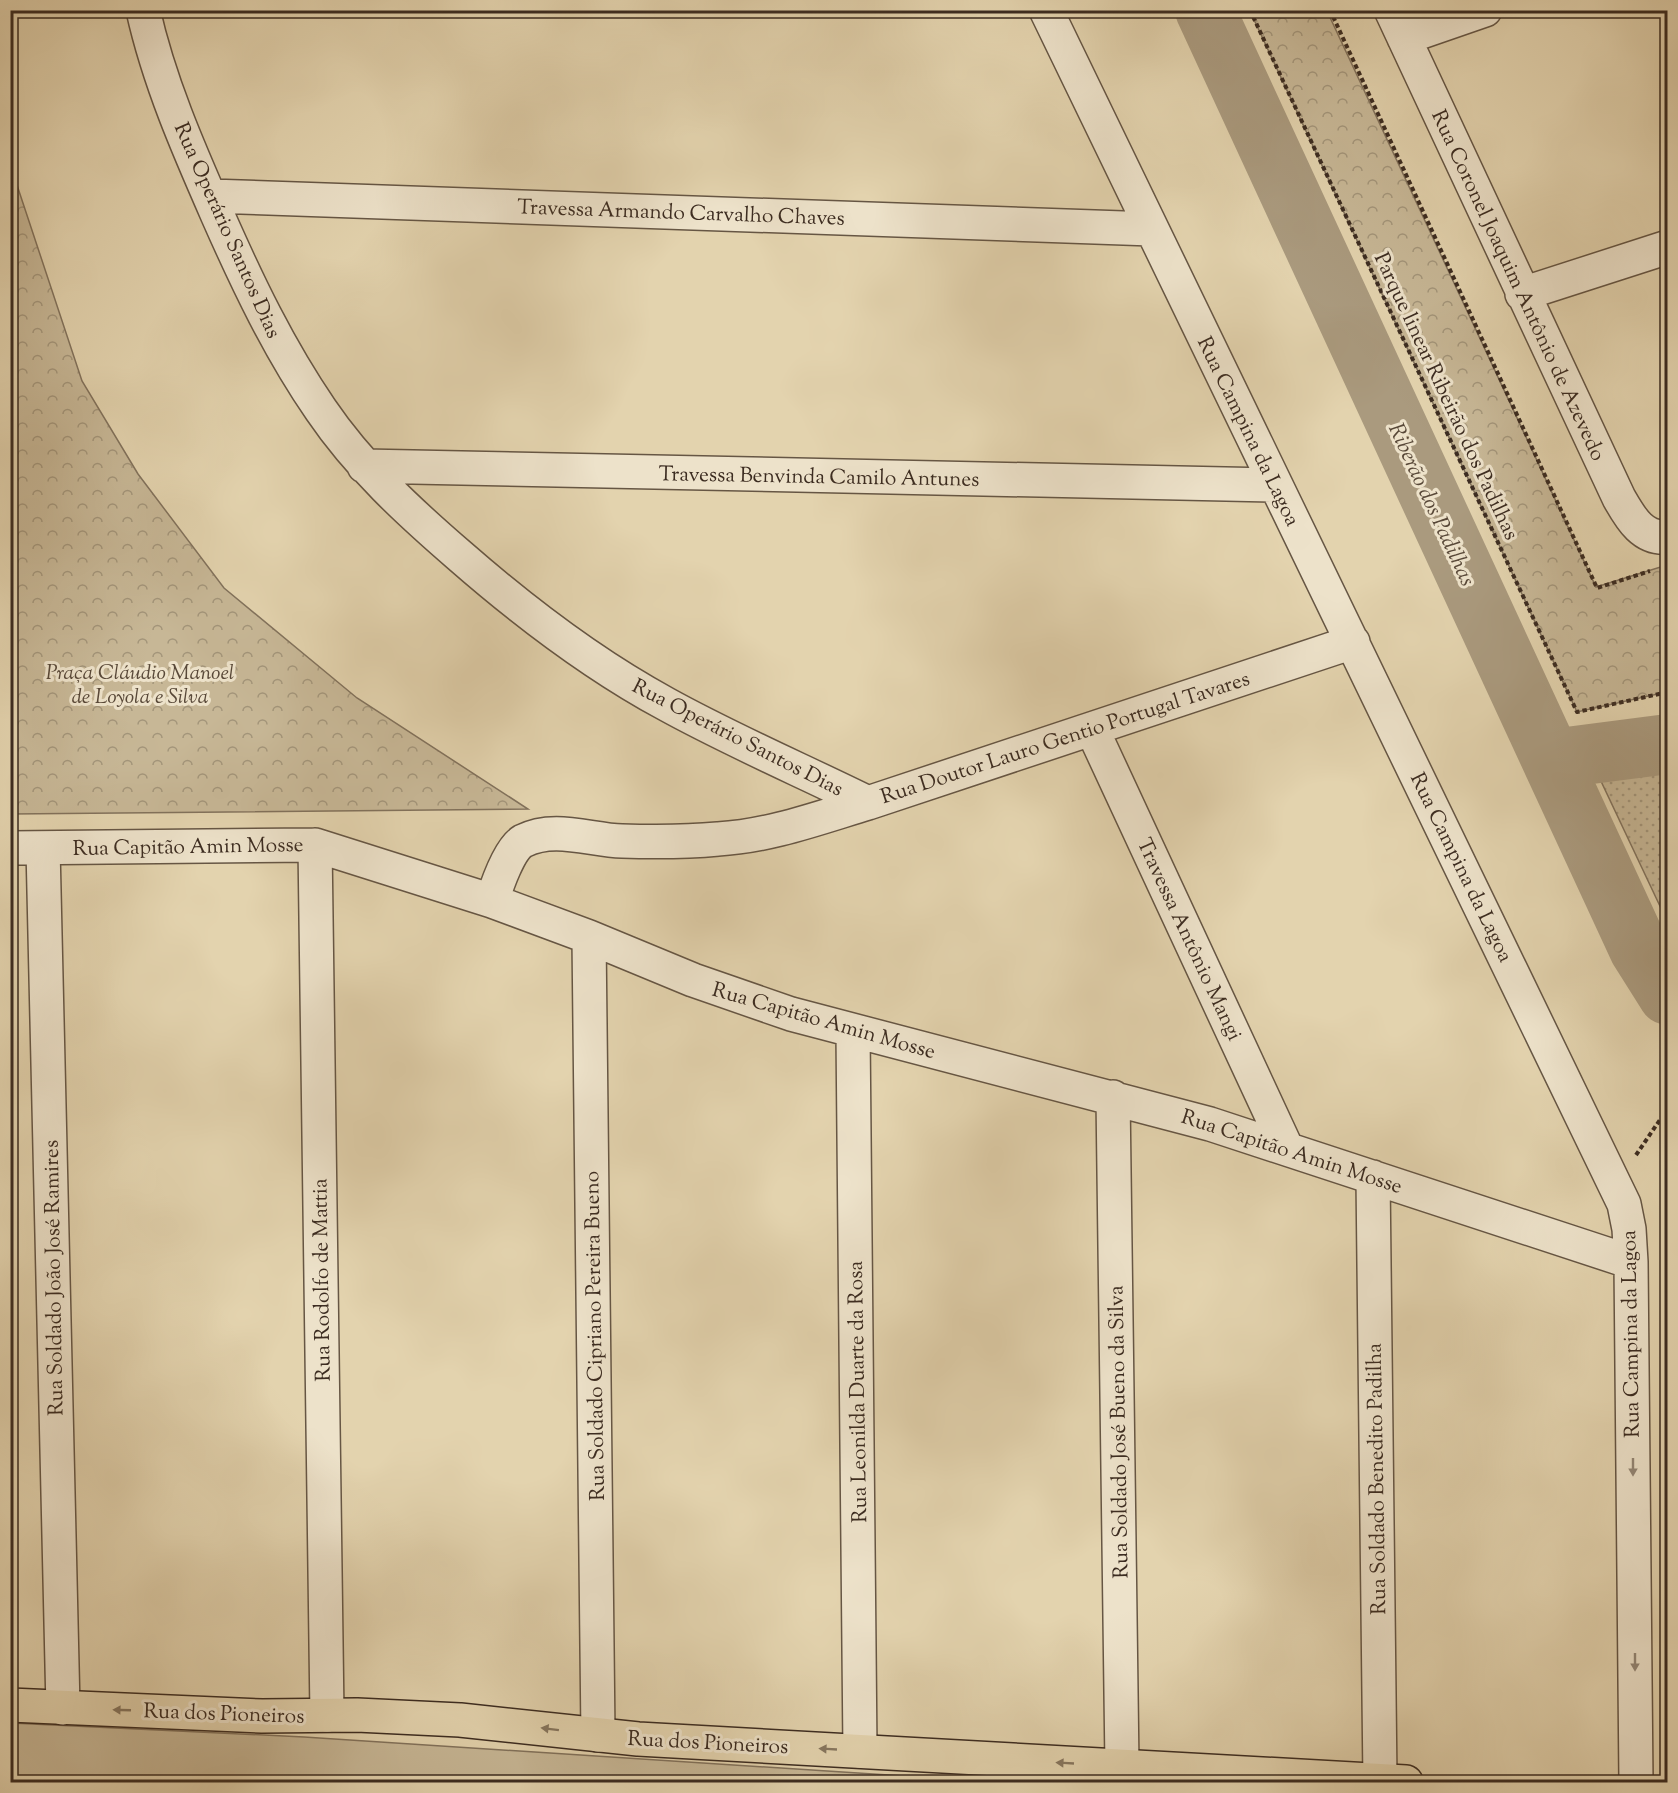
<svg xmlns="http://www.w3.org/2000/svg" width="1678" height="1793" font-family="'Sorts Mill Goudy',serif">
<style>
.grass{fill:#c7b796;stroke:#82725c;stroke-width:1.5}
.forest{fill:url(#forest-crowns);stroke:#82725c;stroke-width:1.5}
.garden{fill:url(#garden-dots);stroke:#82725c;stroke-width:1.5}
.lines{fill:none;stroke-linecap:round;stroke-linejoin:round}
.river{stroke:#aa9a7e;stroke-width:60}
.minor-casing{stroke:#665644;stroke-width:36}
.major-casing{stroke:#3c2c21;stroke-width:36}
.path{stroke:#3c2c21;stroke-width:4;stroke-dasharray:4.5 3;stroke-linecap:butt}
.minor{stroke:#ede2ca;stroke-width:33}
.major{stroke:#e3d3ae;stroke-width:33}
.wall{fill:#7e715b;stroke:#3c2c21;stroke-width:1.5}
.oneway{fill:#948776}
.oneway2{fill:#877760}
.labels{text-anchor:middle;stroke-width:6;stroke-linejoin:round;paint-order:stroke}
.street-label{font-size:21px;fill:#3c2c21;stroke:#ede2ca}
.park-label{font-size:21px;font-style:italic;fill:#584838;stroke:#ede2ca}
.water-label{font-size:22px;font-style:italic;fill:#584838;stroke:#ede2ca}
</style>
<defs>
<pattern id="forest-crowns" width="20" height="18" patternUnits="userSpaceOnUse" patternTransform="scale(1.5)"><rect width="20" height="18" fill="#c7b796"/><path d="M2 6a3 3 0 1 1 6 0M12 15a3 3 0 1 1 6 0" fill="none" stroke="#a3957a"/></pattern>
<pattern id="garden-dots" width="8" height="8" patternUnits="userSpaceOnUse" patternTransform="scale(1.5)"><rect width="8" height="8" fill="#c7b796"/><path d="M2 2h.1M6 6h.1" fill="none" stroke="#a3957a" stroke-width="1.8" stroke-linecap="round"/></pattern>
</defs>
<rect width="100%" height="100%" fill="#e3d3ae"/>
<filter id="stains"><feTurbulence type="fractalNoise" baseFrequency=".00333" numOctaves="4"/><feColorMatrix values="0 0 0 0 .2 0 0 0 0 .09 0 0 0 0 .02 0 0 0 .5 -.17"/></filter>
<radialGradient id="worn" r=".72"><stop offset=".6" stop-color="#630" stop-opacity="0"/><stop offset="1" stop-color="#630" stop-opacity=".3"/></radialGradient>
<path class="grass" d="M11,1723L304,1737L996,1782H96L11,1778Z"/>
<path class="forest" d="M1250,11H1327L1596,587L1667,565V692L1577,712Z
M10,164L82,381L138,474L224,588L357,698L528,809L11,814Z"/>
<path class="garden" d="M1663,770L1668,779L1667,921L1600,779Z"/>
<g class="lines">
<path class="river" d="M1205,10L1639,949L1668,995
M1552,759L1668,744"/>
<g class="minor-casing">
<path id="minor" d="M143,10C159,82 189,150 218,216C248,284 279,349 321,410C359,466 409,512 460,556C523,611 592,664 666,704C731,740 801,770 868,803
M1046,10L1624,1204L1629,1229L1631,1262L1636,1782
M1391,10L1619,498C1630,517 1642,540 1668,537
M1404,38L1485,10
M210,196L1152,229
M1522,294L1668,247
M364,466L1275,485
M1092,729L1287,1149
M315,845L327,1715
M10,848L315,845L492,901L589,937L693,980L791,1014L1210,1124L1631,1262
M43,848L63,1708
M492,901C497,885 509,849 523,841C554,825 590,840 622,841C654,842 686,842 718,839C770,836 818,818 868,803L1353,642
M589,937L598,1735
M853,1032L860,1751
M1113,1097L1122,1766
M1373,1177L1380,1781"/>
</g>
<g class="major-casing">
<path id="major" d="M10,1705L262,1716L357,1715L460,1720L638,1739L1406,1782"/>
</g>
<path class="path" d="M1250,10L1577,712L1668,692
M1330,10L1597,588L1650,571
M1636,1155L1668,1108"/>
<use href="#minor" class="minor"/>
<use href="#major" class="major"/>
</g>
<path class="wall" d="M1668,1417V1448L1666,1446V1419Z"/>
<defs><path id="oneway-solid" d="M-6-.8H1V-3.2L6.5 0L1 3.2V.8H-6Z" transform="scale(1.5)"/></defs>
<g class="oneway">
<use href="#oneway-solid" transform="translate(1633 1467) rotate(90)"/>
<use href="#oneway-solid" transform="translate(1635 1662) rotate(90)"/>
</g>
<g class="oneway2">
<use href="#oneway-solid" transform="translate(122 1710) rotate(-178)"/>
<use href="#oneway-solid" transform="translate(550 1729) rotate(-173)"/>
<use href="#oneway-solid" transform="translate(828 1749) rotate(-177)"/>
<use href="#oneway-solid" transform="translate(1065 1763) rotate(-177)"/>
</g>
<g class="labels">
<g class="street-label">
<text transform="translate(681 212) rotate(2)" y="7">Travessa Armando Carvalho Chaves</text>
<text transform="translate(228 230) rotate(66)" y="7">Rua Operário Santos Dias</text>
<text transform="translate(1519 285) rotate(65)" y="7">Rua Coronel Joaquim Antônio de Azevedo</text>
<text transform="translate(1447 396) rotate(65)" y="7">Parque linear Ribeirão dos Padilhas</text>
<text transform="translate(1249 431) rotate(64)" y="7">Rua Campina da Lagoa</text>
<text transform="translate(819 476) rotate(1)" y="7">Travessa Benvinda Camilo Antunes</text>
<text transform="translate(738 737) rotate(27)" y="7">Rua Operário Santos Dias</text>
<text transform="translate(1065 737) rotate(-18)" y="7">Rua Doutor Lauro Gentio Portugal Tavares</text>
<text transform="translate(188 846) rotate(-1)" y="7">Rua Capitão Amin Mosse</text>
<text transform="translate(1462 867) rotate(64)" y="7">Rua Campina da Lagoa</text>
<text transform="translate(1190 939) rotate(65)" y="7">Travessa Antônio Mangi</text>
<text transform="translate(824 1020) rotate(16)" y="7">Rua Capitão Amin Mosse</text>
<text transform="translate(1292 1151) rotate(18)" y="7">Rua Capitão Amin Mosse</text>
<text transform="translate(53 1278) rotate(-91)" y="7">Rua Soldado João José Ramires</text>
<text transform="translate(321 1280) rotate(-91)" y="7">Rua Rodolfo de Mattia</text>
<text transform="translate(1630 1334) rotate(-91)" y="7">Rua Campina da Lagoa</text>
<text transform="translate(594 1336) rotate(-91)" y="7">Rua Soldado Cipriano Pereira Bueno</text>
<text transform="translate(857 1392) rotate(-91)" y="7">Rua Leonilda Duarte da Rosa</text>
<text transform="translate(1118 1432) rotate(-91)" y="7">Rua Soldado José Bueno da Silva</text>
<text transform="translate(1376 1479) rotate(-91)" y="7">Rua Soldado Benedito Padilha</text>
<text transform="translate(224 1713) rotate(2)" y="7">Rua dos Pioneiros</text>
<text transform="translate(708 1742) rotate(3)" y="7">Rua dos Pioneiros</text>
</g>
<g class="park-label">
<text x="140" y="679">Praça Cláudio Manoel<tspan x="140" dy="24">de Loyola e Silva</tspan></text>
</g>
<g class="water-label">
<text transform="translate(1433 504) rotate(65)" y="8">Riberão dos Padilhas</text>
</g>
</g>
<rect width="1678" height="1793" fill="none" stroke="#e3d3ae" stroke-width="36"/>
<rect x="12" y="12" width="1654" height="1769" fill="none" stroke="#3c2c21" stroke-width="3"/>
<rect x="18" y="18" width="1642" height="1757" fill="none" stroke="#3c2c21" stroke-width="1.5"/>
<rect width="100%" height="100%" filter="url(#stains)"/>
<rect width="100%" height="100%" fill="url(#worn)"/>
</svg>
